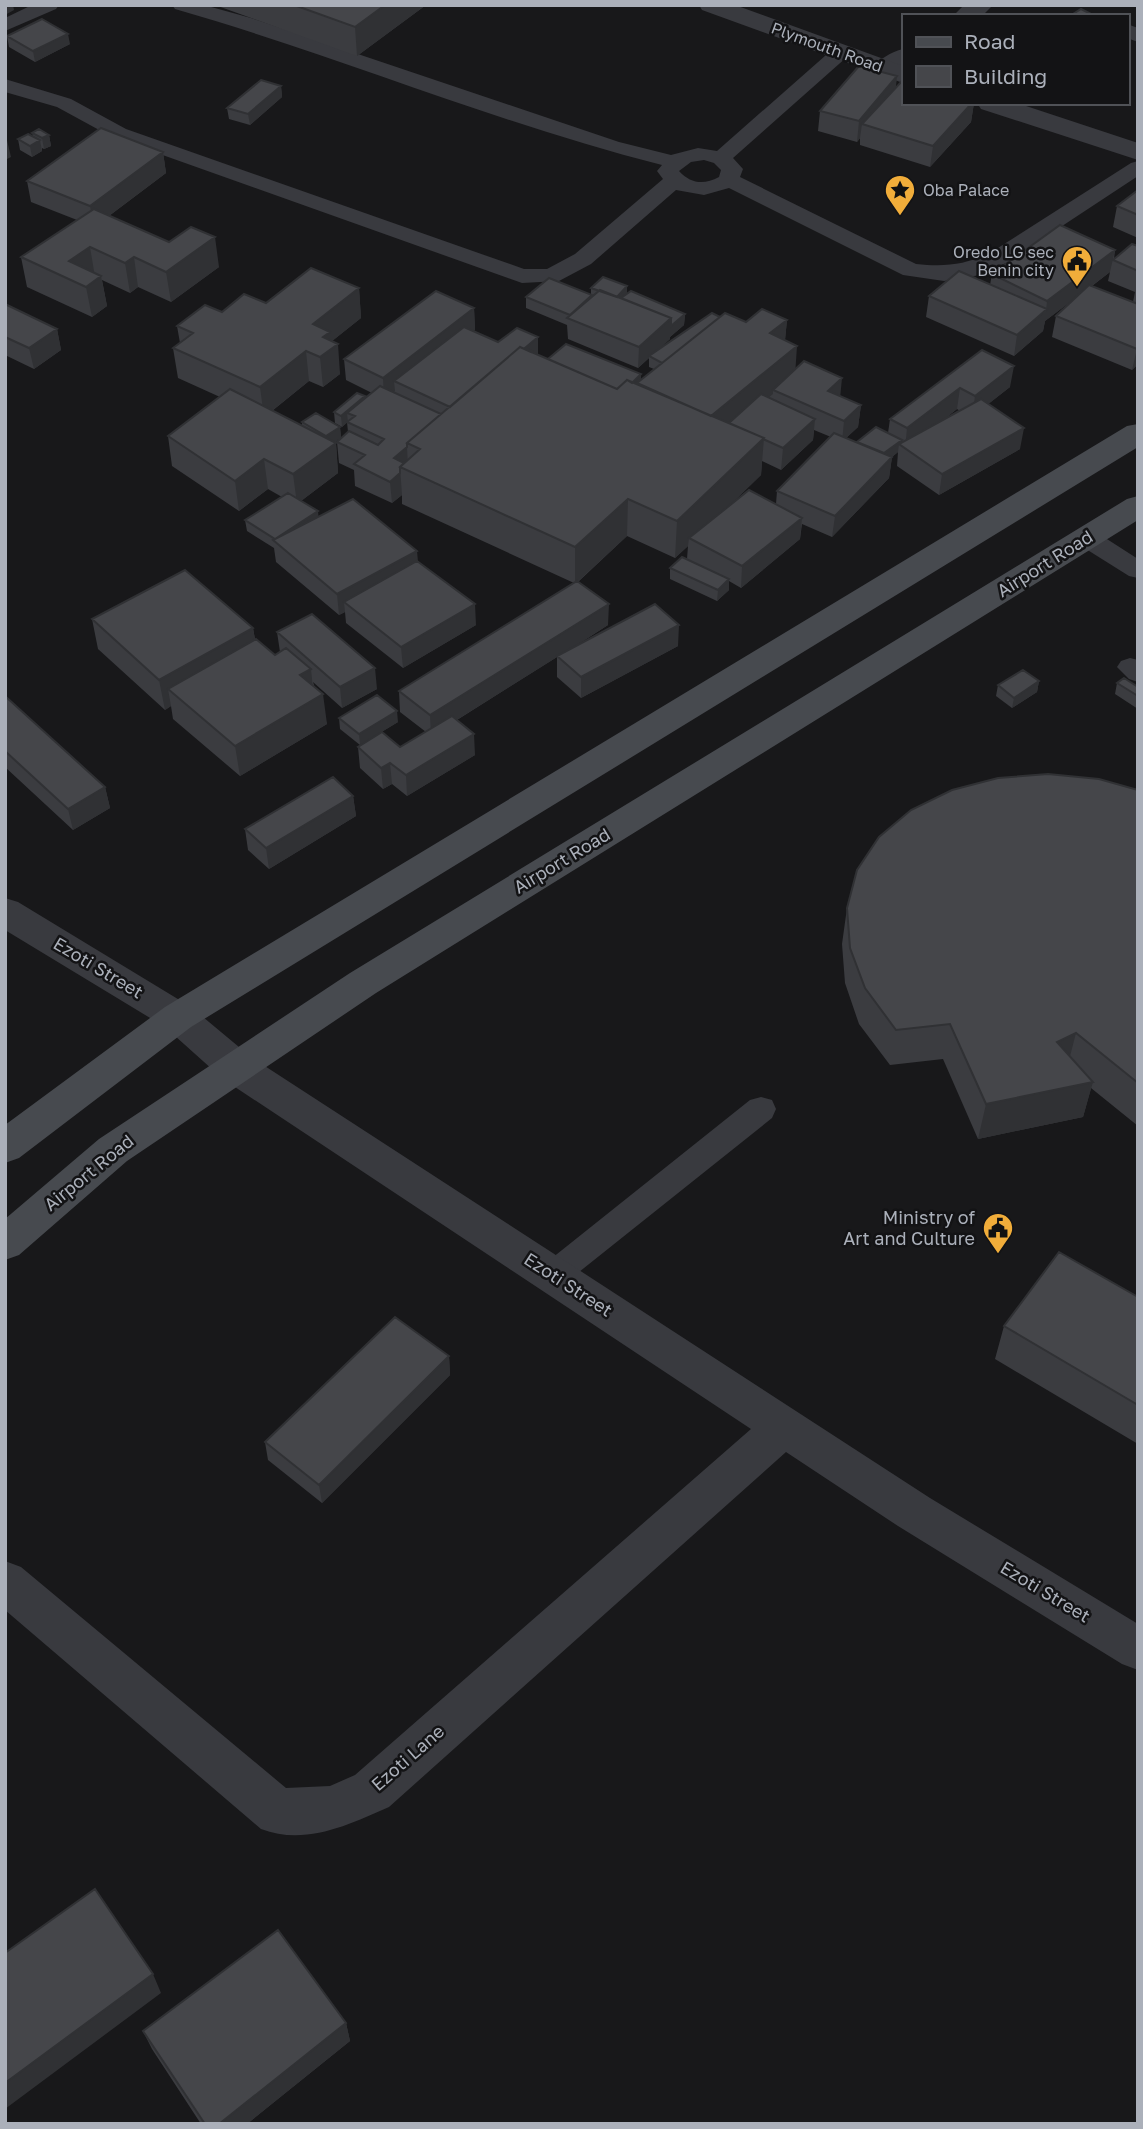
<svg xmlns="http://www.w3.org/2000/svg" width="1143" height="2129" font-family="'Golos Text',sans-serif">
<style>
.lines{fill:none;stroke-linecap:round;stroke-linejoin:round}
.service{fill:#393a3f;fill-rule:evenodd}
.minor{fill:#393a3f;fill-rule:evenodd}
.tertiary{fill:#393a3f;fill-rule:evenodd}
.secondary{fill:#474a4f;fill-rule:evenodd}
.wall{fill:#3b3c40;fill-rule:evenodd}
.shaded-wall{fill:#303134}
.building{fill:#45464a;stroke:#303134;stroke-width:2}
.labels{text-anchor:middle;stroke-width:5;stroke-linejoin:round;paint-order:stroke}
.far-street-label{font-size:16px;fill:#abb0ba;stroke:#131315}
.far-poi-label{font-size:16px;fill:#abb0ba;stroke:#131315;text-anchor:start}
.street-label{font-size:18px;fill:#abb0ba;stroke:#131315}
.poi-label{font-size:18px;fill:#abb0ba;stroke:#131315;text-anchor:end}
</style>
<rect width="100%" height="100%" fill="#18181a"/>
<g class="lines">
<path class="service" d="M32,5H59L56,9L5,31V18Z
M172,5H204L251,18L619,142L671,155L698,148L717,151L834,48H848L851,52L848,56L733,158L743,169L740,177L916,264C945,267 964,265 990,253L1131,163L1138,161V176L1006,263L980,275L944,281L903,275L729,188L704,195L676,190L591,264L559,281L522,283L112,137L57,107L5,92V79L71,99L126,129L524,269H547L575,254L663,179L657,171L662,165C496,123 339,56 175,9ZM704,160L714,163L721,170L719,177C704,185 691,184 679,171L691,162Z
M1127,24L1138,28V42L1127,38Z
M1087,530L1096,532L1138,559V578L1129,576L1078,544L1075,538L1078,532Z
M1130,658L1138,660V682L1129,679L1117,667L1121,661Z
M761,1097L772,1100L776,1109L772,1118L564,1284L553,1288L542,1284L537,1275L542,1266L750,1100Z"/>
<path class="minor" d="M964,5H993L982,16H953Z
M903,49V68L885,77L876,75L872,69C879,59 891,52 903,49Z
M5,898L18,902L191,1007L251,1057L930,1498L1138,1624V1670L1122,1664L898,1526L786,1452L389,1807C348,1825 305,1846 261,1829L5,1610V1561L21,1567L286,1788L330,1786L355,1775L751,1429L223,1079L165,1027L5,930Z"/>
<path class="tertiary" d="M699,5H735L903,66V83L702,10Z
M977,103H1017L1138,143V160L981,109Z"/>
<path class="secondary" d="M1138,424V447L191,1027L19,1158L5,1163V1125L165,1007L1127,426Z
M1138,496V520L376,993L127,1161L19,1255L5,1260V1219L99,1139L350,973L1127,499Z"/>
</g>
<path class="wall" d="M215,5H426L357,56Z
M7,36L70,44L35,62L9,47Z
M897,76L895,89L903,103H974L971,122L930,167L860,145V138L857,142L818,131L820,111Z
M281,86L282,97L250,125L229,119L227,108Z
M32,133L49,135L51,146L44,149L42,148V151L32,157L20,150L18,139L33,136Z
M163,152L166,173L109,216L219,267L171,302L138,287L130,293L102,280L107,306L92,317L27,287L21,257L77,220L31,202L27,181Z
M1138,190V238L1113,227L1117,206Z
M1138,246V364L1132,370L1052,337L1056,316L1070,302L1045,321L1043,331L1014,356L926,317L929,296L990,285L992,274L1115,250L1114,259ZM1110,272L1108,281L1135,292L1133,302L1092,286Z
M627,286V294L685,314L684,325L670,337V339L661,347L720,317L746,322L787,320L785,340L795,370L840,396L861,405L858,427L846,438L857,442L888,433L890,419L982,350L1010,387L988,404L1020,449L939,495L897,466L898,452L892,457L889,478L832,537L802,524L800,539L741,588L729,581V590L717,601L670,579V568L687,559L688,546L675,558L627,536L578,582L608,625L574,647L678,646L581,698L557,677V657L457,720L475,755L407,796L392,784L383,789L360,768L358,747H400L426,732L400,712L399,691L574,583L402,504V495L392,503L355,486L354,470L339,463L337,442L348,432L347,422L342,427L335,423L334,412L365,396V398L372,393L346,380L344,359L474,308L475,330L473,331L498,342L548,359L641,380L654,369L649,367V358L638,368L568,339L567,325L526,308V297L591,295V288ZM957,409L960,411L942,421ZM814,430L831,437L777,491L776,504L733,502L761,475L762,461L781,470L813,440Z
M359,288L361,318L332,341L340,374L323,387L309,381L272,411L302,426V422L340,427L341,438L334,443H336L338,473L301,501L318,517L418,561L476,625L403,668L346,623L345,612L339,615L276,562L274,548L247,531L245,520L282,497L268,489L239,511L172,466L168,436L220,397L178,378L173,348L180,343L177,326L222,312L266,303Z
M5,304L57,329L61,350L34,369L5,355Z
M92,619L253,628L255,639L275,655L280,652L277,632L377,689L342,708L313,682L327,724L240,776L173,719L171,706L165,710L98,649Z
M1039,681L1037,692L1012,708L996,696L998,685Z
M1117,683L1138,687V709L1115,694Z
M5,696L105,787L110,808L73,830L5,767Z
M339,718L398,722L360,745L340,729Z
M1138,790V1126L1091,1088L1083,1117L978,1139L943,1059L890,1065L859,1024L845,983L842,944L847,908Z
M353,796L356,816L269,869L248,850L245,829Z
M1138,1297V1444L995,1359L1004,1326Z
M449,1356L450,1375L322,1503L268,1460L265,1442Z
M346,2023L350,2041L247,2124H201L152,2049L143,2031Z"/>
<path class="shaded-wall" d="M5,5H13L14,10L5,15Z
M385,5H426L357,56L355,27Z
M68,34L70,44L35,62L33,51Z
M897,76L895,97L862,124L860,138L857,142L859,121Z
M281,86L282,97L250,125L248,114Z
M972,103H974L971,122L930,167L933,146Z
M49,135L51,146L44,149L42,138Z
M5,136H6L11,157L5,160Z
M40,140L42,151L32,157L30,146Z
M163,152L166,173L94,227L90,206Z
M215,237L219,267L171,302L166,272Z
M90,247L95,277L69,261Z
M1115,250L1110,272L1045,321L1043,331L1014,356L1017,335L1046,311L1047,301Z
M134,257L138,287L130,293L125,263Z
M101,276L107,306L92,317L86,287Z
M627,286V297L620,304L616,297Z
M359,288L361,318L331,342L338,344L340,374L323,387L320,357L313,324Z
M474,308L475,330L403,385L394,381L395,391L384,399L383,378Z
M685,314L684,325L670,337V339L651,357L649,356V358L638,368L639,347L671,318Z
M787,320L784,350L770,333Z
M57,329L61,350L34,369L29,348Z
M538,337V359L525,348Z
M797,346L795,376L773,390V394L734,426L710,418Z
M1138,348V364L1132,370L1137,349Z
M306,351L309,381L264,417L260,387Z
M1014,366L1010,387L972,417L975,396Z
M641,374V385L637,383L636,400L615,398Z
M842,378L840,399L828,391Z
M960,388L957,409L905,449L907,428Z
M365,396L366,407L347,413L348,422L342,427L341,416Z
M861,405L858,427L842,442L844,421Z
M815,419L813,440L781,470L783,448Z
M340,427L341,438L327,447L326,436Z
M1024,428L1020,449L939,495L942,474Z
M764,438L761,475L694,540L689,538L688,546L675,558L677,521Z
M902,440L901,445L899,444L898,452L892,457L889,478L832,537L835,516L879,457Z
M336,443L338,473L297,504L293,474Z
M407,447L408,467H400L402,495L392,503L390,482L394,458Z
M264,459L268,489L239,511L235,481Z
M628,499L627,536L575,584V547Z
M318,511L319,522L275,539Z
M802,518L800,539L741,588L742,566Z
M417,551L419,572L344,602L345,612L339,615L337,594Z
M729,579V590L717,601L718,590Z
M475,604L476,625L403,668L401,647Z
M609,604L608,625L558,657L557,656V657L431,736L430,715Z
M679,625L678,646L581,698V677Z
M253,628L258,658L168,689L171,706L165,710L159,680Z
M375,668L377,689L342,708L340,687Z
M311,669L314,699L300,675Z
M1039,681L1037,692L1012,708L1014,698Z
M323,694L327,724L240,776L235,746Z
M397,711L398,722L360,745L359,734Z
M474,734L475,755L407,796L406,775Z
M390,763L392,784L383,789L381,768Z
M105,787L110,808L73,830L68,809Z
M353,796L356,816L269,869L266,848Z
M1076,1033L1067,1068L1057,1042Z
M1093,1082L1083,1117L978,1139L986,1104Z
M449,1356L450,1375L322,1503L319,1485Z
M153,1974L161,1993L5,2109V2083Z
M346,2023L350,2041L247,2124H219Z"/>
<path class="building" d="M294,5H385L355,27Z
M1081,9L1095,16H1070Z
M42,19L68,34L33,51L7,36Z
M859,66L897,76L859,121L820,111Z
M261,80L281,86L248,114L227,108Z
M903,80V103H972L933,146L862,124Z
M101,128L163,152L90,206L27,181Z
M39,129L49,135L42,138L32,133Z
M28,134L40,140L30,146L18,139Z
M1138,190V215L1117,206Z
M94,209L169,242L191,227L215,237L166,272L134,257L125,263L90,247L69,261L101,276L86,287L21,257Z
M1060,225L1115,250L1047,301L992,274Z
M1132,244L1138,246V271L1113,260Z
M311,268L359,288L313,324L330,332L323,337L338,344L320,357L306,351L260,387L173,348L193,333L177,326L205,305L222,312L244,294L266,303Z
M959,271L1047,309L1017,335L929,296Z
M603,277L627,286L617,297L591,288Z
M549,278L592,295L570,315L526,297Z
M1089,285L1138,304V348L1137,349L1056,316Z
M600,290L671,318L639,347L567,318Z
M436,291L474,308L383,378L344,359Z
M631,291L685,314L671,326V318L621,298Z
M5,304L57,329L29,348L5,337Z
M762,309L787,320L770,333L797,346L711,416L637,383L725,313L746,322Z
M712,313L720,317L662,363L649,356Z
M464,327L498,342L517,328L538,337L525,348L532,351L531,352L520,347L450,407L394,381Z
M566,344L641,374L632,383L627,380L617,389L548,359Z
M520,347L617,389L627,380L764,438L677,521L628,499L575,547L400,467L420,449L407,443Z
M982,350L1014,366L975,396L960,388L907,428L890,419Z
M804,361L842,378L828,391L861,405L844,421L773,390Z
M380,386L441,414L407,443V447L394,458L404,463L400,467V473L390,482L354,464L365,455L337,442L349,431L378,445L384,439L347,422L355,416L347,413Z
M230,389L336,443L293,474L264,459L235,481L168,436Z
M357,393L365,396L341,416L334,412Z
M761,394L815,419L783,448L763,439L764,438L729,423Z
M981,399L1024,428L942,474L899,444Z
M316,413L340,427L326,436L302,422Z
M876,427L902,440L884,453L857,442Z
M834,433L892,457L835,516L777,491Z
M749,490L802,518L742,566L689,538Z
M288,493L318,511L275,539L245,520Z
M353,499L417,551L337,594L273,540Z
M682,557L729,579L718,590L670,568Z
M417,561L475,604L401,647L344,602Z
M185,570L253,628L159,680L92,619Z
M577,581L609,604L430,715L399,691Z
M655,604L679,625L581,677L557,656Z
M312,614L375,668L340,687L277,632Z
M256,639L275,655L286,648L311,669L300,675L323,694L235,746L168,689Z
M1023,670L1039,681L1014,698L998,685Z
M1124,678L1138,687V696L1117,683Z
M377,695L397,711L359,734L339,718Z
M5,696L105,787L68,809L5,751Z
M452,716L474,734L406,775L390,763L381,768L358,747L382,732L400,747Z
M1048,774L1099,779L1138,790V1083L1076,1033L1057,1042L1093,1082L986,1104L950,1024L896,1030L865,988L850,948L847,908L857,870L879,837L911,810L952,790L998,778Z
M333,777L353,796L266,848L245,829Z
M1059,1252L1138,1297V1405L1004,1326Z
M395,1317L449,1356L319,1485L265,1442Z
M95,1889L153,1974L5,2083V1953Z
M278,1930L346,2023L219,2124H205L143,2031Z"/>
<defs>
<g id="sight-pin" transform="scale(1.575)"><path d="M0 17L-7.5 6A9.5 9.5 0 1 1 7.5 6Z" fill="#f1ad3a" stroke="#131315"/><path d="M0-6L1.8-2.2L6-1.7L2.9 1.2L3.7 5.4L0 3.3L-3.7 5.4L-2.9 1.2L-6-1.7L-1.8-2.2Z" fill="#111"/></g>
<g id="civic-pin" transform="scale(1.575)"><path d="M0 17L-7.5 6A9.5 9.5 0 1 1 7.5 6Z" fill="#f1ad3a" stroke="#131315"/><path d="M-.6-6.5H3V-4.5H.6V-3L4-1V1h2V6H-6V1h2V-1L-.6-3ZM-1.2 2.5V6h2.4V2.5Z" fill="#111"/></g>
</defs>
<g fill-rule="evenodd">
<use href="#sight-pin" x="900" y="190"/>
<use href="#civic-pin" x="1077" y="261"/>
<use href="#civic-pin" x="998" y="1228"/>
</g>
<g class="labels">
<g class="far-street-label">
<text transform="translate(827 47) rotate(20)" y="6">Plymouth Road</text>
</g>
<g class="far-poi-label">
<text x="923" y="196">Oba Palace</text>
<text x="1054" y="258" text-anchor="end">Oredo LG sec<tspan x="1054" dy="18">Benin city</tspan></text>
</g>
<g class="street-label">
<text transform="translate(1045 564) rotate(-32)" y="6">Airport Road</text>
<text transform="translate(562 861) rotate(-31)" y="6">Airport Road</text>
<text transform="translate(98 968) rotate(31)" y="6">Ezoti Street</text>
<text transform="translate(89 1173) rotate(-39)" y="6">Airport Road</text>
<text transform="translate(568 1285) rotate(33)" y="6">Ezoti Street</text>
<text transform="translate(1045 1592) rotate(31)" y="6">Ezoti Street</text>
<text transform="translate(408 1758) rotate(-41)" y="6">Ezoti Lane</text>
</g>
<g class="poi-label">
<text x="975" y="1224">Ministry of<tspan x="975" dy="21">Art and Culture</tspan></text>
</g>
</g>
<rect width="1143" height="2129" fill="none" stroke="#abb0ba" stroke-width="14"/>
<rect x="902" y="14" width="228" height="91" fill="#131315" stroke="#505257" stroke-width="2"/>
<rect x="916" y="37" width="35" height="10" fill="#474a4f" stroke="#505257" stroke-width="2"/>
<text x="964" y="49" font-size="21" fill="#abb0ba">Road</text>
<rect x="916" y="66" width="35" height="21" fill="#45464a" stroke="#505257" stroke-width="2"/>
<text x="964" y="84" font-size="21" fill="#abb0ba">Building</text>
</svg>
